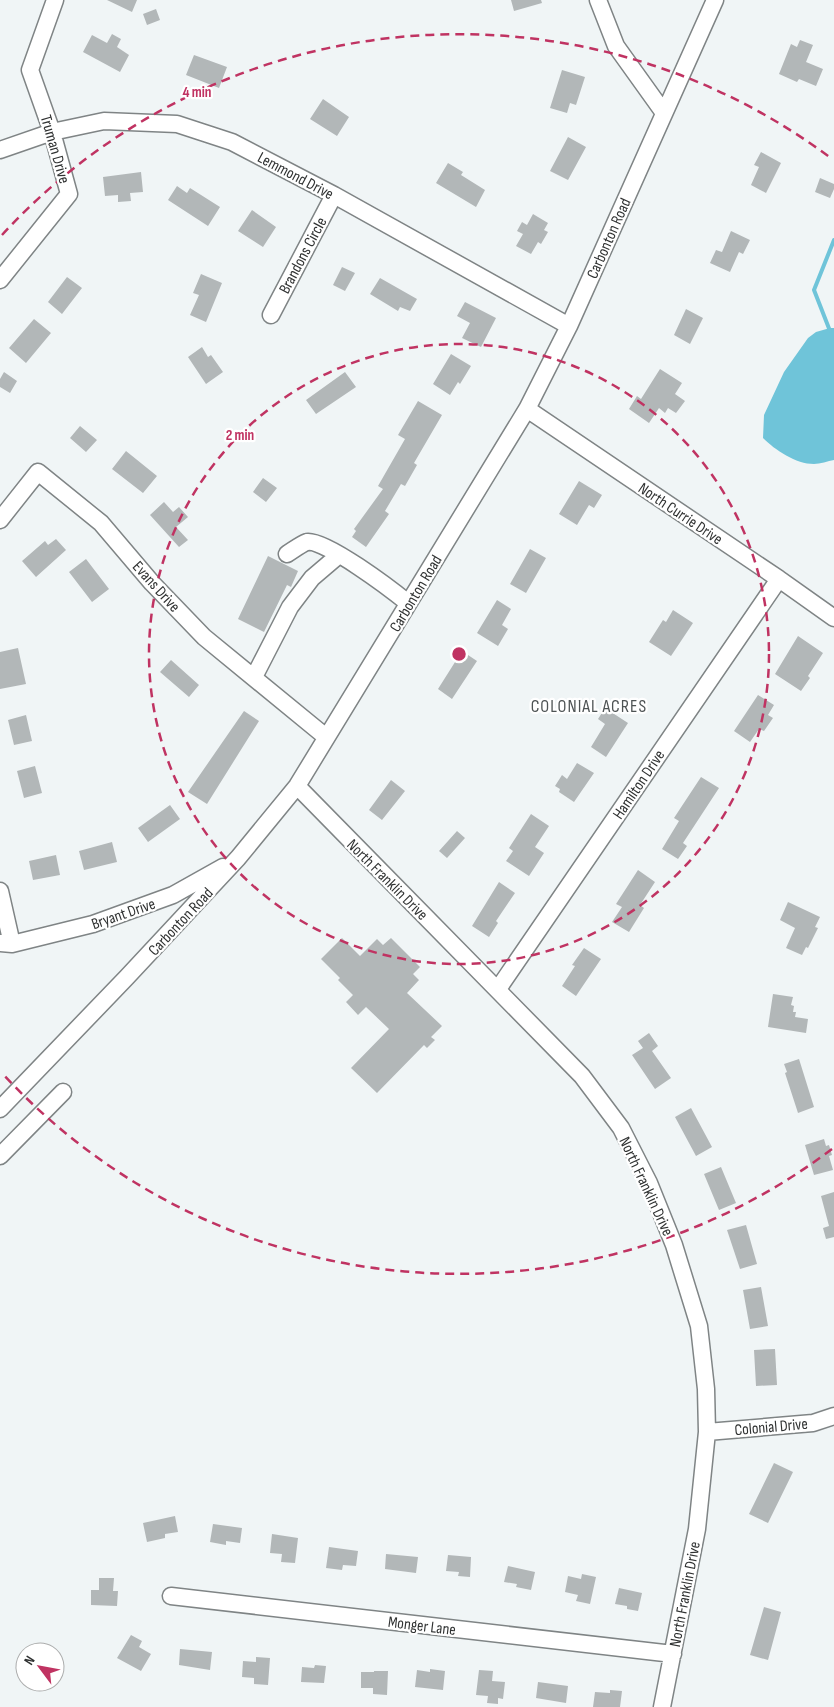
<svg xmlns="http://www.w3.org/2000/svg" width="834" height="1707" font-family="'Sofia Sans Condensed',sans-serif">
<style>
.water{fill:#6fc4d9}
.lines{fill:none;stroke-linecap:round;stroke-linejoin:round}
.stream{stroke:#6fc4d9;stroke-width:4}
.building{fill:#b2b7b8}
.minor-casing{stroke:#7f8485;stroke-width:19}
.minor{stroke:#fff;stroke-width:16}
.ring{fill:none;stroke:#c03362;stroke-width:2.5;stroke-dasharray:9 6}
.labels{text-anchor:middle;stroke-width:4.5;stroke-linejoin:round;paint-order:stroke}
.street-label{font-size:16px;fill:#303232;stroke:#fff}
.neighbourhood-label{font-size:18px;letter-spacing:1px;fill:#4e5354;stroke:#fff}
.centre{fill:#c03362;stroke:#fff;stroke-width:2.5}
.ring-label{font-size:15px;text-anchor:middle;font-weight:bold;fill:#c03362;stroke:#fff;stroke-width:4.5;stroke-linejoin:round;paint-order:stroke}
</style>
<rect width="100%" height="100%" fill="#f0f5f6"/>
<path class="water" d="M830,328H834V460C828,461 820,464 814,464C796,464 775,450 763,438L764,415L784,372L808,338L816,332Z"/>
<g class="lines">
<path class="stream" d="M830,331L814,290L834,240"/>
</g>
<path class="building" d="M107,0H137L132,12Z
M511,0H541L542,3L514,11Z
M156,9L160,20L147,25L143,14Z
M112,34L121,39L117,47L129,55L120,72L83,52L92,35L107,43Z
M800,40L813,45L806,62L823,69L816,86L799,79L797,82L779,74L791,44L797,47Z
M194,55L227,67L219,88L186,75Z
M562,70L585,77L576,105L570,103L567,113L550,108Z
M323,99L349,117L337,136L310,119Z
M568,137L586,147L568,180L550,171Z
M761,152L781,163L766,193L751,185L759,167L754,165Z
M448,163L463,172L461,175L485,190L476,207L436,183Z
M141,172L143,192L130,193L131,201L118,202V195L105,196L103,177Z
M820,178L834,184V189L830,198L815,192Z
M177,186L187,193L190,188L220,207L208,226L168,200Z
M252,210L276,227L263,247L238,231Z
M533,214L548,223L544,230L548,232L541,244L538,242L531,254L516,246L523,234L517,231L522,222L527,225Z
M731,231L750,240L743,254L739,252L730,272L710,263L716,250L722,252Z
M342,267L355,273L345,291L333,285Z
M201,274L222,283L206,322L190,315L199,295L193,293Z
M67,277L82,288L62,314L48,302Z
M380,278L417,299L410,311L400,307L398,311L370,294Z
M465,302L496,318L481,347L462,338L470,323L457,316Z
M686,309L703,318L690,344L674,335Z
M34,319L51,333L26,363L9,348Z
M202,347L208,357L211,355L223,372L206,384L188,357Z
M451,354L471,366L460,384L458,382L450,395L433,384Z
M660,369L682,383L675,394L685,401L676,413L668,408L665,413L659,408L649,423L629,409L637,396L641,399Z
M4,372L17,381L10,393L0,387V379Z
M345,372L356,387L316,414L306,400Z
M418,401L442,415L414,463L417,465L405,486L401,484L385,511L389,514L366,547L352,537L356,531L354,529L383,489L378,486L405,439L398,435Z
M80,426L97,440L86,452L70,438Z
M126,451L157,476L143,493L112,469Z
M263,478L277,488L266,502L253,492Z
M579,481L602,495L594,508L589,505L577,525L559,514Z
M164,502L173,512L179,507L188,517L176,527L188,540L179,547L150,515Z
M56,539L66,550L36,577L22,561L45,541L48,545Z
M530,549L546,558L526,593L510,584Z
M268,556L298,571L291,587L287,585L264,632L238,619Z
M86,559L109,589L92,602L69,572Z
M497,600L511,609L502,625L508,629L498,646L477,633Z
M673,610L693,623L671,656L649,642L663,620L666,622Z
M798,636L823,653L808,676L810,678L801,691L775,674Z
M18,648L26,684L0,689V652Z
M462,651L477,661L452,699L438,689Z
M171,660L199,685L189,697L160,672Z
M758,695L774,705L768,715L773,718L764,731L759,729L750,742L734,731Z
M605,708L628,723L606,757L591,747L605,724L598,719Z
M244,711L259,721L207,804L188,792Z
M26,715L32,741L14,745L8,720Z
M577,763L594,773L574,802L559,792L560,789L555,786L562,775L567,779Z
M35,766L42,793L24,798L17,771Z
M701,777L719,788L683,843L687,846L678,859L662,849L679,821L674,818Z
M391,780L405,791L382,820L369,810Z
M170,805L180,819L148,842L138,828Z
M531,814L549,826L535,847L544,853L529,876L506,861L513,851L509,848Z
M457,831L465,838L447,858L439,851Z
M112,842L117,862L84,870L79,851Z
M56,855L60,875L33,880L29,861Z
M638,870L655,882L640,905L644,908L629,932L612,922L622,907L616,904Z
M499,882L515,893L496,921L498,923L489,937L472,926Z
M788,902L820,917L815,927L818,928L808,948L806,947L802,955L786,948L795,928L780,920Z
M342,938L360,956L377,939L383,945L391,938L420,967L413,974L419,980L407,993L442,1026L431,1037L435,1040L427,1048L424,1045L377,1093L351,1068L389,1029L366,1007L358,1015L346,1002L353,995L338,980L340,978L321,959Z
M584,948L601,959L576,996L562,986L575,966L572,965Z
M773,994L793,997L791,1005L794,1006L793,1012H796L795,1017L808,1019L806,1033L768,1027Z
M649,1033L658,1046L652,1051L671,1078L655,1089L632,1055L643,1048L638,1041Z
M799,1059L814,1107L798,1113L785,1073L787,1072L784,1064Z
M691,1108L712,1147L696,1156L675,1117Z
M824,1139L826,1146L829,1145L832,1155L829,1156L833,1170L814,1175L805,1145Z
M721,1167L736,1203L719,1210L704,1174Z
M834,1192V1237L826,1239L823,1228L829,1226L821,1196Z
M746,1225L757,1264L740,1269L727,1230Z
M761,1287L768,1326L750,1329L743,1290Z
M775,1349L777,1385L756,1386L754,1350Z
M774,1463L793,1472L768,1523L749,1514Z
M175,1516L178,1532L165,1534V1538L147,1542L143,1523Z
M213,1524L242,1528L240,1543L226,1541V1545L210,1542Z
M272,1534L298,1538L295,1563L281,1562L282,1554L270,1553Z
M329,1547L358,1551L356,1566L343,1565L342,1570L326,1568Z
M386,1554L418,1557L416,1573L385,1569Z
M448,1555L471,1557L470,1577L458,1576L459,1572L446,1571Z
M508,1566L535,1572L531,1590L516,1587L517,1584L504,1582Z
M582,1574L596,1577L590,1604L576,1601L578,1595L565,1592L568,1576L581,1579Z
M99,1578H114L113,1591H118L117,1606L91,1605V1590H99Z
M619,1588L642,1593L638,1611L627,1609V1606L615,1604Z
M764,1607L781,1612L768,1660L750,1655Z
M131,1635L142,1641L139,1647L151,1654L141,1671L117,1658Z
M180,1649L212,1652L210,1670L179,1665Z
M256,1657L270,1658L268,1685L254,1684V1678L242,1677L243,1661L256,1662Z
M315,1665L326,1666L324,1683L301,1682L302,1667L314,1668Z
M430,1669L445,1671L443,1690L415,1687L417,1670L430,1672Z
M479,1670L493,1671L492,1681L505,1682L503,1699L498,1698V1704L487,1703L488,1696L476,1695Z
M374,1671H388L387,1695L373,1694V1688H361V1672H374Z
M538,1682L568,1686L566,1703L536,1698Z
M610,1690L622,1691L620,1707H593L595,1692L610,1693Z"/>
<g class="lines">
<g class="minor-casing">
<path id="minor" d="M598,0L616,46L664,113
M0,150L52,132L104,121L177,124L232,142L334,195L569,326
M0,280L69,194L52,132L30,70L55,0
M271,315L334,195
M527,409L779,579L834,618
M0,520L38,472L101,523L152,583L204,637L326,737
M287,554C292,551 301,544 307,542C325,539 392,590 408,603
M254,677L290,607L312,578L339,555
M297,786L582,1076L621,1128L649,1183L674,1245L699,1326L706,1389L707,1432L697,1529L662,1707
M0,891L12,944
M0,943L12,944L93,924L173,895L223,867
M498,989L779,579
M0,1109L127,977L238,858L297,786L527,409L569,326L715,0
M0,1156L63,1092
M707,1432L813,1423L834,1416
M171,1596L673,1654"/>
</g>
<use href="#minor" class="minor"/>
</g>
<g class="ring">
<circle cx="459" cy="654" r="310"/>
<path d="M832 1149A620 620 0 0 1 2 1073M2 235A620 620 0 0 1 832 159"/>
</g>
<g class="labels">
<g class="street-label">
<text transform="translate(56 149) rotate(74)" y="6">Truman Drive</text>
<text transform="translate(296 175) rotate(28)" y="6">Lemmond Drive</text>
<text transform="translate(608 238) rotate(-66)" y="6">Carbonton Road</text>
<text transform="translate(302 255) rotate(-62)" y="6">Brandons Circle</text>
<text transform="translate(681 513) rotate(34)" y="6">North Currie Drive</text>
<text transform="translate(157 586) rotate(48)" y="6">Evans Drive</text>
<text transform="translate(415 593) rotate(-59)" y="6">Carbonton Road</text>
<text transform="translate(638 784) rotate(-56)" y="6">Hamilton Drive</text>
<text transform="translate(388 879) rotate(45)" y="6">North Franklin Drive</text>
<text transform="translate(123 913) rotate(-19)" y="6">Bryant Drive</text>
<text transform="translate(180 921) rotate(-47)" y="6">Carbonton Road</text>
<text transform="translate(647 1186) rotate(65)" y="6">North Franklin Drive</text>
<text transform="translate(771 1426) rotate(-5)" y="6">Colonial Drive</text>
<text transform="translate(684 1594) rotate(-79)" y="6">North Franklin Drive</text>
<text transform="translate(422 1625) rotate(7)" y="6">Monger Lane</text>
</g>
<g class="neighbourhood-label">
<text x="589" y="712">COLONIAL ACRES</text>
</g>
</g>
<circle cx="459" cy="654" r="8" class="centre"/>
<g class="ring-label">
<text x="197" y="97">4 min</text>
<text x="240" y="440">2 min</text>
</g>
<g transform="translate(40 1667) rotate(302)"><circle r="24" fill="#ffffff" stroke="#acadad"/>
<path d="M0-4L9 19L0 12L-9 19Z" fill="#c03362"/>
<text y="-8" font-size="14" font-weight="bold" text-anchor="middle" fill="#303232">N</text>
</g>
</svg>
